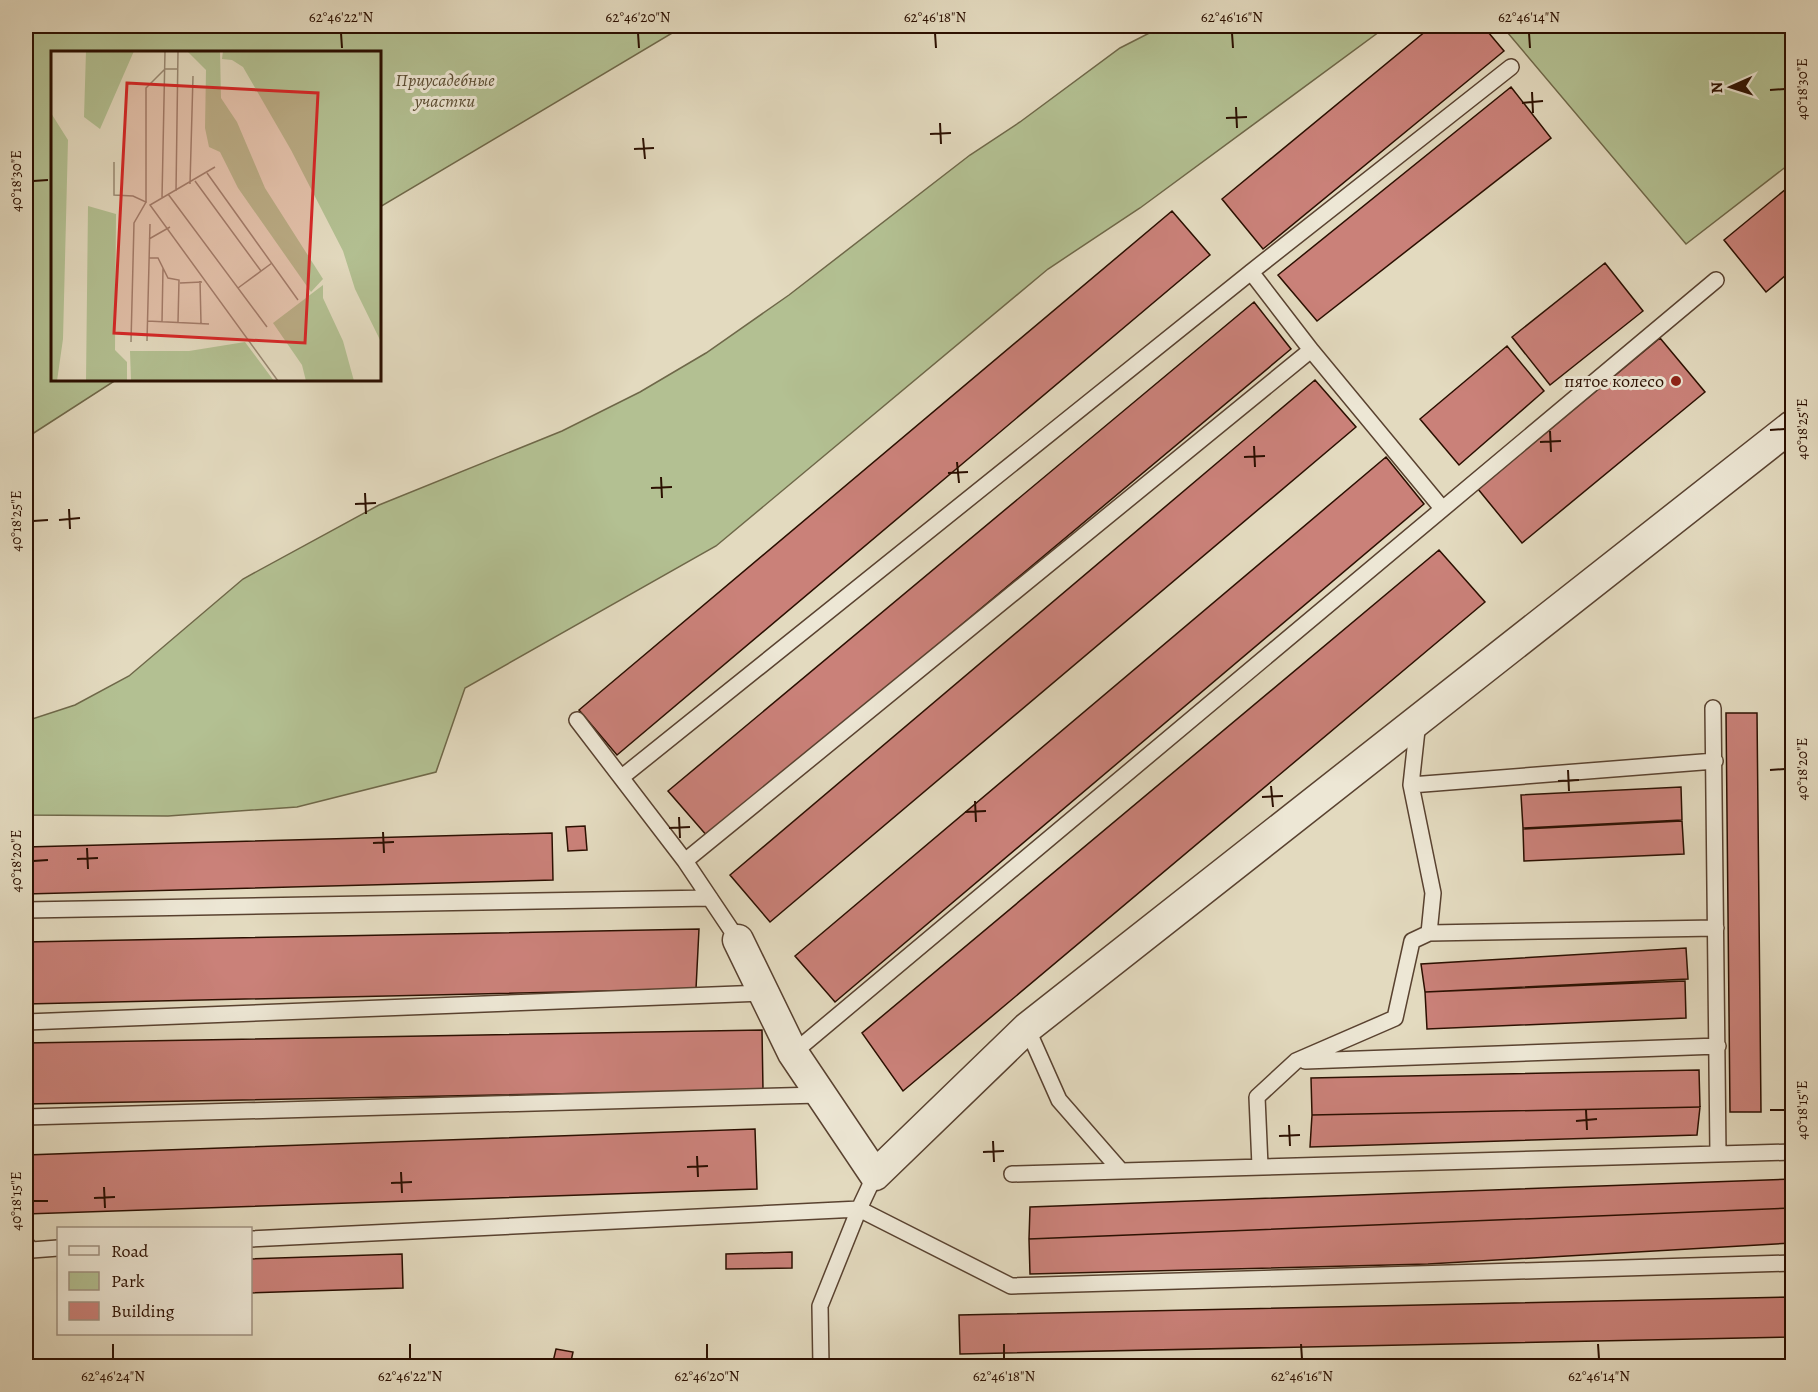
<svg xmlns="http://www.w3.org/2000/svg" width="1818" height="1392" font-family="Alegreya,serif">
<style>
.green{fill:#b3c092;stroke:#6f6849;stroke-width:1.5}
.building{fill:#ca8179;stroke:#2b0f00;stroke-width:1.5}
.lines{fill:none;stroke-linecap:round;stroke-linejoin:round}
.service-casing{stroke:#594230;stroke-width:18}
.minor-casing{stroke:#594230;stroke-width:33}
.service{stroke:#ede7d5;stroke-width:15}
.minor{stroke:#ede7d5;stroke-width:30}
.ticks{fill:none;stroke:#2b0f00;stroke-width:2}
.poi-dot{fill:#8f2418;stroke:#ede7d5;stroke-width:2}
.labels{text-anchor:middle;stroke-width:6;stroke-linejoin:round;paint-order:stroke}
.park-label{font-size:18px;font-style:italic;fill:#5b4d33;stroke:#ede7d5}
.poi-label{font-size:18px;fill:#2b0f00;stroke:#ede7d5;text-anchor:end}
.inset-road{fill:none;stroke:#998973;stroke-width:1.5}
.view{fill:#d62828;fill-opacity:0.15;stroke:#d62828;stroke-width:3}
.inset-edge{fill:none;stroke:#2b0f00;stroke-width:3}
.neatline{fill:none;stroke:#2b0f00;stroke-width:2}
.ticks-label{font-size:15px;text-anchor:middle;fill:#2b0f00}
</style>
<rect width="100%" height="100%" fill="#e3dabf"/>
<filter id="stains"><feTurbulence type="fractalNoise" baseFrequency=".00333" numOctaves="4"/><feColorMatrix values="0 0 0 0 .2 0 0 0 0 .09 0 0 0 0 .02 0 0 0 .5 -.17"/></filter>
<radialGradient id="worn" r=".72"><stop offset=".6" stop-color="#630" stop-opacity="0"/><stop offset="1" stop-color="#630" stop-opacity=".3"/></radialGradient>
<path class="green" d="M26,26H684L380,207V52H52V380H116L26,438Z
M1163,26H1387L1140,208L1048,269L716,546L465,688L436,772L297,807L168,816L26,815V721L75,705L129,676L243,579L379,505L562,431L640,392L706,353L789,295L970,155L1020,122L1120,48Z
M1502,26H1792V162L1686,244Z"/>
<path class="building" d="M1432,26H1483L1504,51L1263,249L1222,199Z
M1511,87L1551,138L1317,321L1278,275Z
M1792,184V270L1766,292L1724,240Z
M1172,211L1210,255L617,755L579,710Z
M1605,263L1643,311L1550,385L1512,337Z
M1254,302L1291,349L708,837L668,791Z
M1660,338L1705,392L1522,543L1478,489Z
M1507,346L1544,391L1459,465L1420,419Z
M1315,380L1356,427L770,922L730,875Z
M1386,457L1424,504L835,1002L795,956Z
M1439,550L1485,602L903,1091L862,1033Z
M1726,713H1757L1761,1112H1730Z
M1681,787L1682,820L1523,828L1521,795Z
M1682,821L1684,854L1524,861L1523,829Z
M585,826L587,850L568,851L566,827Z
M552,833L553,880L26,894V847Z
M699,929L696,989L26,1004V942Z
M1686,948L1688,979L1425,992L1421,964Z
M1685,981L1686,1018L1427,1029L1425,992Z
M762,1030L763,1090L26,1104V1043Z
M1699,1070L1700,1107L1312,1115L1311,1078Z
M1700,1107L1697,1135L1310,1147L1312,1115Z
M755,1129L757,1189L26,1214V1155Z
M1792,1179V1208L1029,1239L1030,1207Z
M1792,1208V1243L1428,1264L1030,1274L1029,1239Z
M792,1252V1268L726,1269V1254Z
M402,1254L403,1288L250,1293V1259Z
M1792,1297V1337L960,1354L959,1315Z
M556,1349L573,1352L570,1366H552Z"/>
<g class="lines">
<g class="service-casing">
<path id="service" d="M1251,272L1311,350L1441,507
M1713,708L1718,1154
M577,720L685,861L738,940
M1418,721L1411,785L1433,893L1429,933
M622,777L1251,272L1511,67
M1411,785L1715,761
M685,861L1311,350
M26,910L710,898
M26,1022L763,993
M1027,1028L1059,1100L1121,1171
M793,1053L1716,280
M1305,1061L1718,1046
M26,1117L819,1095
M1260,1166L1257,1097L1296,1061L1395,1018L1412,941L1429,933L1716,928
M1012,1174L1792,1152
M250,1239L859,1209L875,1175
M26,1244L32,1250L58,1248
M821,1366L820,1306L859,1209L1011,1286L1792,1263"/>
</g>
<g class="minor-casing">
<path id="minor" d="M738,940L793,1053L875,1175L1027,1028L1792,426"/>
</g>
<use href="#service" class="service"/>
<use href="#minor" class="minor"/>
</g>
<path class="ticks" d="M341,33L342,48M638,33L639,48M935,33L936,48M1232,33L1233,48M1529,33L1530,48M1770,90L1785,89M1532,92L1533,113M1522,103L1543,101M1236,107L1237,128M1226,118L1247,117M940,123L941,144M930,134L951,133M643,138L645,159M634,149L654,148M33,181L48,180M1770,430L1785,429M1550,431L1551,452M1540,442L1561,441M1254,446L1255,467M1244,457L1265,456M957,462L959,483M948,473L968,472M661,477L662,498M651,488L672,487M365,493L366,514M355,504L376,503M69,509L70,529M59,520L80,518M33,521L48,520M1568,770L1569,791M1770,770L1785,769M1558,781L1579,780M1271,786L1273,807M1262,797L1283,796M975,801L976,822M965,812L986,811M679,817L680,838M669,828L690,827M383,832L384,853M373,843L394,842M87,848L88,869M77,859L98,858M33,861L48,860M1586,1110L1587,1130M1770,1110H1785M1576,1121L1597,1119M1289,1125L1290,1146M1279,1136L1300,1135M993,1141L994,1162M983,1152L1004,1151M697,1156L698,1177M687,1167L708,1166M401,1172L402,1193M391,1183L412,1182M104,1187L105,1208M94,1198L115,1197M33,1201H48M113,1344V1359M410,1344V1359M707,1344V1359M1004,1344V1359M1301,1344L1302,1359M1598,1344L1599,1359"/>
<circle class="poi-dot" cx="1676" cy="381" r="6"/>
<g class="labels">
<g class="park-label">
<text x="445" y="86">Приусадебные<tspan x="445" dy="21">участки</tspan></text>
</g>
<g class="poi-label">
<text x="1664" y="387">пятое колесо</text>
</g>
</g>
<g transform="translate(51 51)">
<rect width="330" height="330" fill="#e3dabf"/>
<path d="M35,0H83L49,78L33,66ZM136,0H169L170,47L186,71L214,137L272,228L260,241L187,137L169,101L158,96L154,77L155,19ZM172,0H330V291L304,238L292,200L240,99L192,16L181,9L171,8ZM0,62L17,89L12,288L6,330H0ZM37,155L65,163L64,299L76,311V330H35ZM272,234V247L292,290L303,330H255L251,314L222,272ZM194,291L223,330H80L79,300H138Z" fill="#b3c092"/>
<path class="inset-road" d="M63,111V144L82,145L95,151L83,172L80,291M164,116L99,154L227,330M156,122L247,249M144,130L210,220M139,133L142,25M125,140L127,0M117,143L216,276M111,147L114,0M95,152V37L114,18H127M98,188L119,176M98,207H107L117,227L128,229L127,271M149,230L150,272M129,232L151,231M187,237L221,212M96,270L158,273M111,271L112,217M96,290L99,173"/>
<path class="view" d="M76,32L267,42L254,292L63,282Z"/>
<rect width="330" height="330" class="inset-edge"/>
</g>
<rect width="1818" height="1392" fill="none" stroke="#e3dabf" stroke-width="66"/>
<rect x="57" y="1227" width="195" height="108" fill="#ede7d5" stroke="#9f9180" stroke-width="1.5"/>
<rect x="69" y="1246" width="30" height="9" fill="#ede7d5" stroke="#9f9180" stroke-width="1.5"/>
<text x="111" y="1257" font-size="18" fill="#2b0f00">Road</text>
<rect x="69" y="1272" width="30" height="18" fill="#b3c092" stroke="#9f9180" stroke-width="1.5"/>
<text x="111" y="1287" font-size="18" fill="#2b0f00">Park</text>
<rect x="69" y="1302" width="30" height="18" fill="#ca8179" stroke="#9f9180" stroke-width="1.5"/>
<text x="111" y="1317" font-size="18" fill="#2b0f00">Building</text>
<g transform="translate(1731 87) rotate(267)" stroke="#ede7d5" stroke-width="4.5" paint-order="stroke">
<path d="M0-4.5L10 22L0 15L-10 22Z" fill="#2b0f00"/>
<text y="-9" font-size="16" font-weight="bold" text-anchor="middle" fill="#2b0f00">N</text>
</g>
<rect x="33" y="33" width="1752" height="1326" class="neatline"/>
<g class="ticks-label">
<text x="341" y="22">62°46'22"N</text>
<text x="638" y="22">62°46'20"N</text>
<text x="935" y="22">62°46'18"N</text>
<text x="1232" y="22">62°46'16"N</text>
<text x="1529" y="22">62°46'14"N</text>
<text transform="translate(1802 89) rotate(-90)" y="5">40°18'30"E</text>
<text transform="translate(16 181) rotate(-90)" y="5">40°18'30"E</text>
<text transform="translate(1802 429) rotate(-90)" y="5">40°18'25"E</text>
<text transform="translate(16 521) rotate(-90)" y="5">40°18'25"E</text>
<text transform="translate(1802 769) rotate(-90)" y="5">40°18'20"E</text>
<text transform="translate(16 861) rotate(-90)" y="5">40°18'20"E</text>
<text transform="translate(1802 1110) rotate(-90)" y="5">40°18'15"E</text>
<text transform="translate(16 1201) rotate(-90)" y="5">40°18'15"E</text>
<text x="113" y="1381">62°46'24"N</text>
<text x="410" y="1381">62°46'22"N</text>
<text x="707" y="1381">62°46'20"N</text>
<text x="1004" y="1381">62°46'18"N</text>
<text x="1302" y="1381">62°46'16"N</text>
<text x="1599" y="1381">62°46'14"N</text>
</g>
<rect width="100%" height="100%" filter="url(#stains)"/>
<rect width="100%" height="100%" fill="url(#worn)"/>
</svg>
